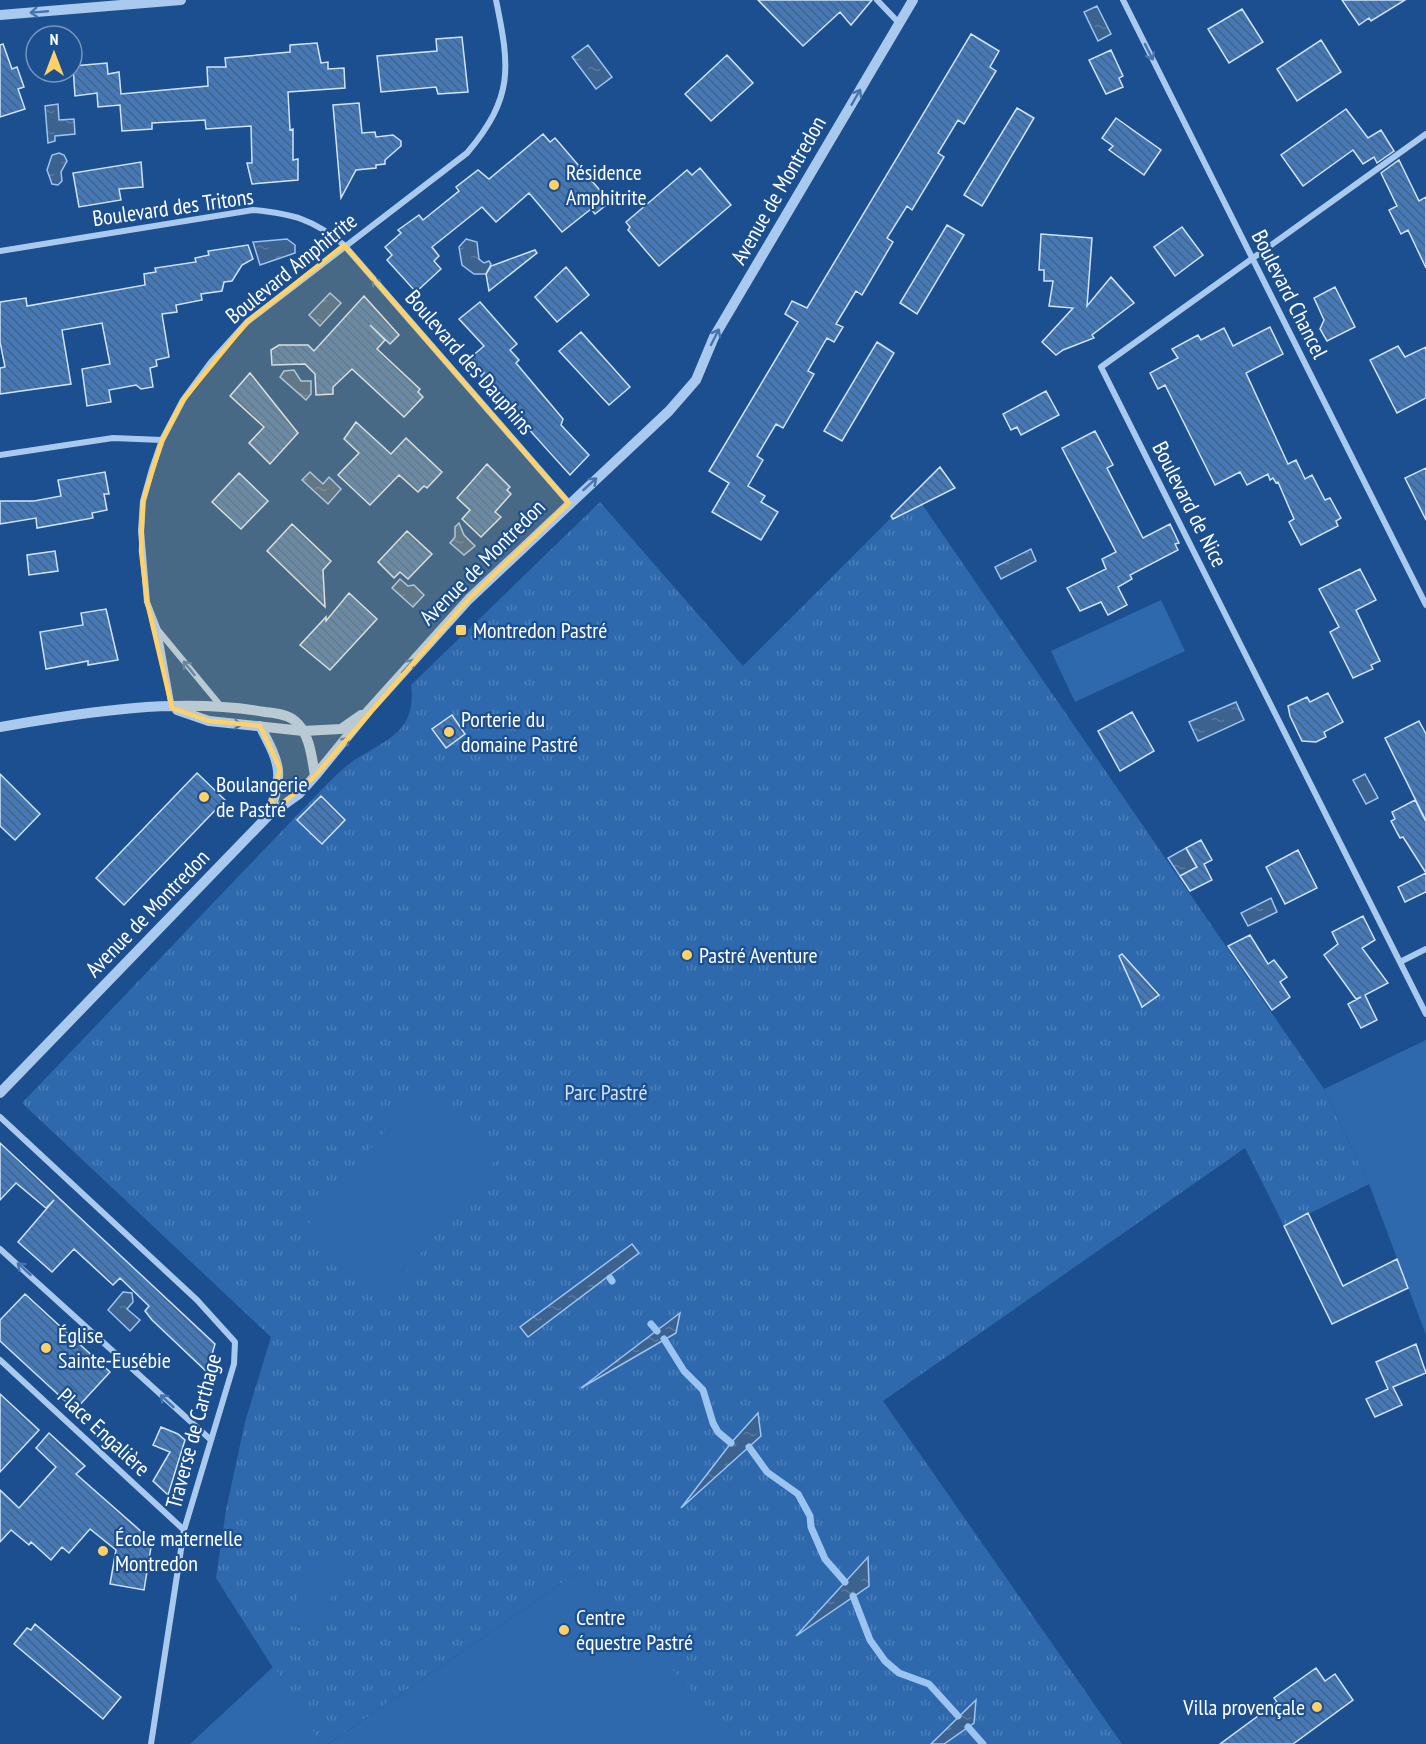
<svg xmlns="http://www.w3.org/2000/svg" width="1426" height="1744" font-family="'PT Sans Narrow',sans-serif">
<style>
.park{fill:url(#park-tufts)}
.garden{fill:#2e69ad}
.water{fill:url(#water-ripples);stroke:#9cc4f0;stroke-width:1.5}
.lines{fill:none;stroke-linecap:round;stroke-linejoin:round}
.stream{stroke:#9cc4f0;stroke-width:7}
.building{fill:url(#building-back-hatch);stroke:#cfe3fa;stroke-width:1.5}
.minor{stroke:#a9c9ee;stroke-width:6}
.tertiary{stroke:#a9c9ee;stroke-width:10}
.oneway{stroke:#4674ac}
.marked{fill:#ffd166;fill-opacity:0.2;stroke:#ffd166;stroke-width:4.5;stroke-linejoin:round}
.poi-dot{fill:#ffd166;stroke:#1b4f8f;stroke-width:2}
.labels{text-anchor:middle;stroke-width:4.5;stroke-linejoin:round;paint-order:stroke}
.poi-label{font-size:22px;fill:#fff;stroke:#1b4f8f;text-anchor:start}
.street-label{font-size:22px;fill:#fff;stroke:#1b4f8f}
.park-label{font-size:22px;fill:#cfe3fa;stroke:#1b4f8f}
</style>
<defs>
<pattern id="park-tufts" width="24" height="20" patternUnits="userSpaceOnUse" patternTransform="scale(1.5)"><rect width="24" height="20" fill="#2e69ad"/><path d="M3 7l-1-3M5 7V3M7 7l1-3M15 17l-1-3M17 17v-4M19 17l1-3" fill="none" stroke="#4d80b9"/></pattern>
<pattern id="water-ripples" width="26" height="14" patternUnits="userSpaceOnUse" patternTransform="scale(1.5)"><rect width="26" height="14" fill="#3c6290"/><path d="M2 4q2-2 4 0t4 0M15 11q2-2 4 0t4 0" fill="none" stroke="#597aa1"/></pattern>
<pattern id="building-back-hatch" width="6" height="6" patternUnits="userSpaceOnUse" patternTransform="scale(1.5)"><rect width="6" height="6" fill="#4478b7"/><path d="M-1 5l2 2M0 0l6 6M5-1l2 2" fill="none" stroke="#486282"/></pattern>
</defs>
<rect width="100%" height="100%" fill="#1b4f8f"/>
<path class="park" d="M915,494L1324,1089L1369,1184L1284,1226L1245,1148L883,1401L1122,1744H738L581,1570L328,1744H321L216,1578L226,1510L245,1422L271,1337L22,1103L301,811C315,797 329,781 344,768C377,741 418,738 411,685L600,502L743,666Z"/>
<path class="garden" d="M1161,600L1185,651L1075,702L1051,651Z
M1426,1040V1335L1369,1184L1324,1089Z
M419,1089L500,1155L385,1297L303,1231Z
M306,1558L338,1565L324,1633L292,1626Z
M581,1570L740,1744H328Z
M274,1666L321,1744H190Z"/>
<path class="water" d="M1097,6L1111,34L1098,41L1084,12Z
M588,45L612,77L596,89L572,57Z
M58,104L59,120L74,119L75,134L55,136V141L48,143L45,106Z
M59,153L64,155L67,161L61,172L62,181L58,185L52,184L47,170L52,155Z
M287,239L295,245V253L260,265L253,242Z
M466,239L477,242L479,259L484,263L489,261L491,264L486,274H474L462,265L459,247Z
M330,293L341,303L320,326L309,315Z
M284,371L294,370L301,381H311V394L306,400L280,377Z
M310,472L323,484L329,477L341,489L328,504L302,480Z
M459,523L464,535L475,546L464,555L450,543L455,537V527Z
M1031,549L1036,561L1001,579L995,567Z
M400,579L408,586L414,585L424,595L413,607L392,588Z
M1236,702L1244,720L1198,741L1189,722Z
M1365,774L1378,798L1366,804L1353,780Z
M1186,848L1197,867L1180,876L1168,858Z
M1271,898L1277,912L1248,926L1241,913Z
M632,1244L639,1253L528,1337L520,1327Z
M123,1292L132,1293L133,1302L127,1309L140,1320L130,1331L108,1310Z
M680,1313L676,1333L581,1388Z
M758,1413L761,1436L681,1508L731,1443Z
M868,1557L869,1586L796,1636Z
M976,1700L974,1723L944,1744H931Z"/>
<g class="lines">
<path class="stream" d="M610,1278L612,1281
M651,1324L657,1331
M664,1339L684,1371L703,1390L713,1423L718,1432L731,1443
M749,1447L767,1472L798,1494L810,1516L811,1527L825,1559L845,1582
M853,1596L870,1640L885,1661L899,1673L929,1684L958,1716
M968,1727L983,1744"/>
</g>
<path class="building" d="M758,0H872L851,25L840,12L803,46Z
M1342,0H1405L1371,21L1369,18L1359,25Z
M1242,9L1263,42L1229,63L1208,29Z
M971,34L999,51L990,67L996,71L964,124L958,120L938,153L944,157L912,210L907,206L887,238L893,242L862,295L856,291L836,324L843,327L834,342L827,338L808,371L814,374L783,428L776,424L757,456L763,460L748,486L765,496L761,502L778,512L761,540L712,512L729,483L709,471L798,322L785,314L792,301L807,308Z
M462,37L468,92L438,94L436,87L381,92L377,56L437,51L436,39Z
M1321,40L1341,72L1297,101L1277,69Z
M317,43L321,63L328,62V69L344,68L345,88L288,92L290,130L293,129V160L298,159V180L252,184L247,163H252L251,126L206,129L205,120L152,123V129L122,131L120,105L98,107L97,93L75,96L73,66L107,63L108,74L119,72L121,94L208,86L207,67H226L225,58L290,52V45Z
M3,44L12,69L17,67L24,87L18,89L25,109L0,117V45Z
M1111,50L1123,76L1119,78L1123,87L1106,94L1089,60Z
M727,55L753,83L711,121L685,94Z
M359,103L362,133L375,132L376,137L393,135L401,141V146L385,160V164L376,165V168L356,170L341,198L333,105Z
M1017,108L1034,118L982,206L964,195Z
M1346,109L1368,138L1381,130L1394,151L1377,163L1374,157L1363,164L1353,150L1303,186L1281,155Z
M1116,118L1161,150L1144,175L1109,150L1113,146L1102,138Z
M543,134L550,142L555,138L610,202L595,214L591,209L562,232L529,193L496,222L482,207L432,247L439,256L434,261L441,269L416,292L387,260L392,255L385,247L401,233L398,230L419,215L423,220L459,191L456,187L478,170L489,179Z
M1399,160L1419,201L1426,197V268L1408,230L1401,234L1389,210L1397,206L1381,173Z
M141,162L143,187L119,189L121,200L79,207L73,173Z
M700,168L731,205L659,266L628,230L630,227L626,222L687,170L692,175Z
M947,225L964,235L917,314L900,303Z
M1182,227L1203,255L1175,276L1154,247Z
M1041,234L1092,238L1087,306L1111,277L1134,303L1092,335L1094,338L1063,350L1056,355L1042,342L1073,308L1049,306L1053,281H1044V270H1039Z
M248,245L253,259L242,265L232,281L224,282L222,291L201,294L202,300L176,305L177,312L162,314L169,357L156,360L157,366L150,368L153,387L141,389L136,385L109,390L111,402L87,406L82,369L110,364L102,323L62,330L71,384L0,394V368L5,367L0,342V302L26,298L27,306L145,285L144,274L156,272L155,268L196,262L195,258L209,255L208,251Z
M535,250L537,253L489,291L486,274L491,266Z
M566,267L589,295L557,322L535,297Z
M1335,287L1355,327L1327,341L1320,329L1324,320L1314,298Z
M364,296L399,335L390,344L370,325L385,340L377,349L420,389L418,392L423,397L404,417L352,369L333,387V394L316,395L315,374L305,364L272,365L271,350L279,345H308L314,351Z
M480,302L517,344L510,350L519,360L516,363L563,419L561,425L589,455L570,475L481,376L484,373L470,358L484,346L459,319Z
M1270,327L1283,354L1246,373L1288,464L1296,460L1305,479L1312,475L1325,500L1330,498L1341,518L1336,521L1338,526L1301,545L1289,522L1294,519L1278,482L1276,483L1273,478L1270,480L1268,474L1247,485L1240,472L1215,485L1165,385L1158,389L1150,373L1178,358L1172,349L1198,335L1201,340L1224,328L1233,346Z
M581,332L630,387L609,405L559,351Z
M877,342L894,353L842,441L824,431Z
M1398,346L1405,357L1426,347V398L1397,413L1370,360Z
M250,373L298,433L270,464L249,443L264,427L230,396Z
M1046,391L1059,415L1021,435L1017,427L1011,430L1003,414Z
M356,422L391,454L406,438L442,472L427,488L424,486L418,492L399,475L370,505L338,475L359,453L344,439Z
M1095,431L1113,465L1107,468L1143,538L1170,524L1179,543L1175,544L1178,550L1130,575L1132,579L1118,587L1127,605L1108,615L1101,602L1080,611L1067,588L1106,569L1102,559L1116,552L1062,448Z
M487,464L510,487L507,490L511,494L495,512L501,517L481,537L462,519L470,510L457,498Z
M940,467L955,488L893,519L891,516Z
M1426,468V520L1405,478Z
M105,472L109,494H104L107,510L92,513L93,518L37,528L36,518L0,524V501H34L61,496L58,480Z
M239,473L268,501L241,529L212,502Z
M292,524L331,561L323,570L325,607L267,551Z
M407,531L432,554L408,579L400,572L394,578L378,562Z
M55,551L58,571L29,575L27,555Z
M1360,569L1376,600L1356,610L1380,661L1371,665L1373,669L1353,678L1330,632L1339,627L1319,589Z
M349,593L377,619L330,670L300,645L326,617V621Z
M106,609L118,660L88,665V661L46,669L40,632L83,625L81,613Z
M1328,693L1343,722L1324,732L1326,737L1316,742L1302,741L1290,716L1288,706L1307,697L1310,702Z
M1132,712L1154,751L1120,771L1098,731Z
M452,715L465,734L446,748L432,729Z
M1419,721L1426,734V821L1385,738Z
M197,773L225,800L124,905L96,878Z
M0,774L40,814L15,840L0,826Z
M321,796L345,820L322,844L297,820Z
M1415,800L1426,822V892L1405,902L1398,887L1426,873L1403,837L1400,838L1391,821L1395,819L1392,812Z
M1201,840L1212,860L1204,864L1212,880L1190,891L1180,876L1197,867L1186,848Z
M1298,850L1317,888L1285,904L1266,867Z
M1363,916L1375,940L1362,948L1388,983L1365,995L1377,1020L1361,1028L1348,1004L1361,997L1356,999L1324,955L1338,944L1332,932Z
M1250,935L1268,964L1274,960L1287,977L1280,982L1290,997L1272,1010L1228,946Z
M1122,954L1159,995L1142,1007L1119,956Z
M0,1143L215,1344L207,1372L152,1320L145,1311L149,1306L120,1278L113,1285L74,1249L52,1272L18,1242L54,1200L46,1208L16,1183L0,1200Z
M1308,1213L1343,1286L1397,1259L1408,1288L1332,1324L1284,1226Z
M25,1294L110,1372L75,1410L0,1341V1320Z
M1416,1344L1426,1373L1393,1387L1402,1405L1375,1417L1366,1399L1388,1389L1376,1362Z
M0,1394L39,1430L0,1472Z
M161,1427L178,1434L185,1440L168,1495L153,1481L170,1452L153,1445Z
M49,1433L85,1466L76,1474L152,1541L144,1590L110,1584L116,1550L90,1529L69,1553L62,1547L51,1560L31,1542L29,1545L11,1530L0,1542V1490L19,1508L56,1467L36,1448Z
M35,1624L121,1697L103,1719L14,1644L27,1628L31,1630Z
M1316,1668L1325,1681L1335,1674L1353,1700L1293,1744H1220L1277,1702L1274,1698Z"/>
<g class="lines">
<path class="minor" d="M877,0L899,23
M1123,0L1426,605
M1426,134L1101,367L1426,1014
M0,251L253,210C293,214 313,219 344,245L569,503
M0,455L113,438L162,440
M158,630L220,705
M172,708L158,630L147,602L141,531L143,501L152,469L162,440L183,400L211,362L247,322L467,153C514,97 510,68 496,0
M1400,962L1426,949
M0,1117L197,1300L235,1342L234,1364L184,1530L151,1744
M0,1249L211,1440
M0,1360L184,1530"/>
<path class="tertiary" d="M0,15L181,0
M177,710L209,721L303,731L341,729L361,715
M260,726C281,766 284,773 268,816
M0,727C85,712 179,697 265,712C274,713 288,714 295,721C310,733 312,759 315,776
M0,1093L268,816L299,794L315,776L369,710L469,599L669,411L696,380L714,337L913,0"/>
</g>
<defs><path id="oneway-shaft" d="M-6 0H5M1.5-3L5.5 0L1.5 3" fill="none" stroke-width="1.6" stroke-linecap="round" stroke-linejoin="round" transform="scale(1.5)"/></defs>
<g class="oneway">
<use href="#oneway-shaft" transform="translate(39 12) rotate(175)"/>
<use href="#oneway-shaft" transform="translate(1149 52) rotate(63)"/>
<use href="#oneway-shaft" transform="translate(856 97) rotate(-60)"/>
<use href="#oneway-shaft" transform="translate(378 285) rotate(-131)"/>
<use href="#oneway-shaft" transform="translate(715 337) rotate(-63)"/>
<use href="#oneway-shaft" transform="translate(590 484) rotate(-42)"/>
<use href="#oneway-shaft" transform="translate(408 666) rotate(-48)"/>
<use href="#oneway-shaft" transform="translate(189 668) rotate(-129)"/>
<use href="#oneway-shaft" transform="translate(233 724) rotate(6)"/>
<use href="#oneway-shaft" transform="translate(343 744) rotate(-49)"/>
<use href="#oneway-shaft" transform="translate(24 1269) rotate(-138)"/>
<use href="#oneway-shaft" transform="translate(167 1401) rotate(-137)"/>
</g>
<path class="marked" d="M344,245L569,503L469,599L315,776L268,816L280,769L260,726L209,721L172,708L147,602L141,551L143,501L162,440L183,400L247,322Z"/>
<g class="poi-dot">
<circle cx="554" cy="185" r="6"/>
<rect x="455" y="624" width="12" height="12" rx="3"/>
<circle cx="449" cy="732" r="6"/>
<circle cx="204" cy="797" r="6"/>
<circle cx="687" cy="955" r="6"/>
<circle cx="46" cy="1348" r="6"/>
<circle cx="103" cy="1551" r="6"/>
<circle cx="564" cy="1630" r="6"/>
<circle cx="1317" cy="1707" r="6"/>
</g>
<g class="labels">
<g class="poi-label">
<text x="566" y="180">Résidence<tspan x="566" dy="25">Amphitrite</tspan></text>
<text x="473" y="638">Montredon Pastré</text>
<text x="461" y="727">Porterie du<tspan x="461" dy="25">domaine Pastré</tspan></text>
<text x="216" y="792">Boulangerie<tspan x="216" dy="25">de Pastré</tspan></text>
<text x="699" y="963">Pastré Aventure</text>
<text x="58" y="1343">Église<tspan x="58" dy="25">Sainte-Eusébie</tspan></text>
<text x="115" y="1546">École maternelle<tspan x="115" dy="25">Montredon</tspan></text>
<text x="576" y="1625">Centre<tspan x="576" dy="25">équestre Pastré</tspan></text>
<text x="1305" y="1715" text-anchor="end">Villa provençale</text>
</g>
<g class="street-label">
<text transform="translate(778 190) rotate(-60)" y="8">Avenue de Montredon</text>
<text transform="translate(173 207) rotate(-8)" y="8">Boulevard des Tritons</text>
<text transform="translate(291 268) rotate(-39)" y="8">Boulevard Amphitrite</text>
<text transform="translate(1290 294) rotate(63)" y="8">Boulevard Chancel</text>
<text transform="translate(470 362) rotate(49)" y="8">Boulevard des Dauphins</text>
<text transform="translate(1190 504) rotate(63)" y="8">Boulevard de Nice</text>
<text transform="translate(482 562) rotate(-45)" y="8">Avenue de Montredon</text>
<text transform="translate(147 913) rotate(-46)" y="8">Avenue de Montredon</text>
<text transform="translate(193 1431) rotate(-75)" y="8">Traverse de Carthage</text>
<text transform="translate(104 1432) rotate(43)" y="8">Place Engalière</text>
</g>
<g class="park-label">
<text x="606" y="1100">Parc Pastré</text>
</g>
</g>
<g transform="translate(54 54)"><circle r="28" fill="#1b4f8f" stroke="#7695bc" stroke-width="1.5"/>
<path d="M0-4.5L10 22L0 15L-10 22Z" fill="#ffd166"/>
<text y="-9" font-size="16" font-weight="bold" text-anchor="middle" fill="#ffffff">N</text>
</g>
</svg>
